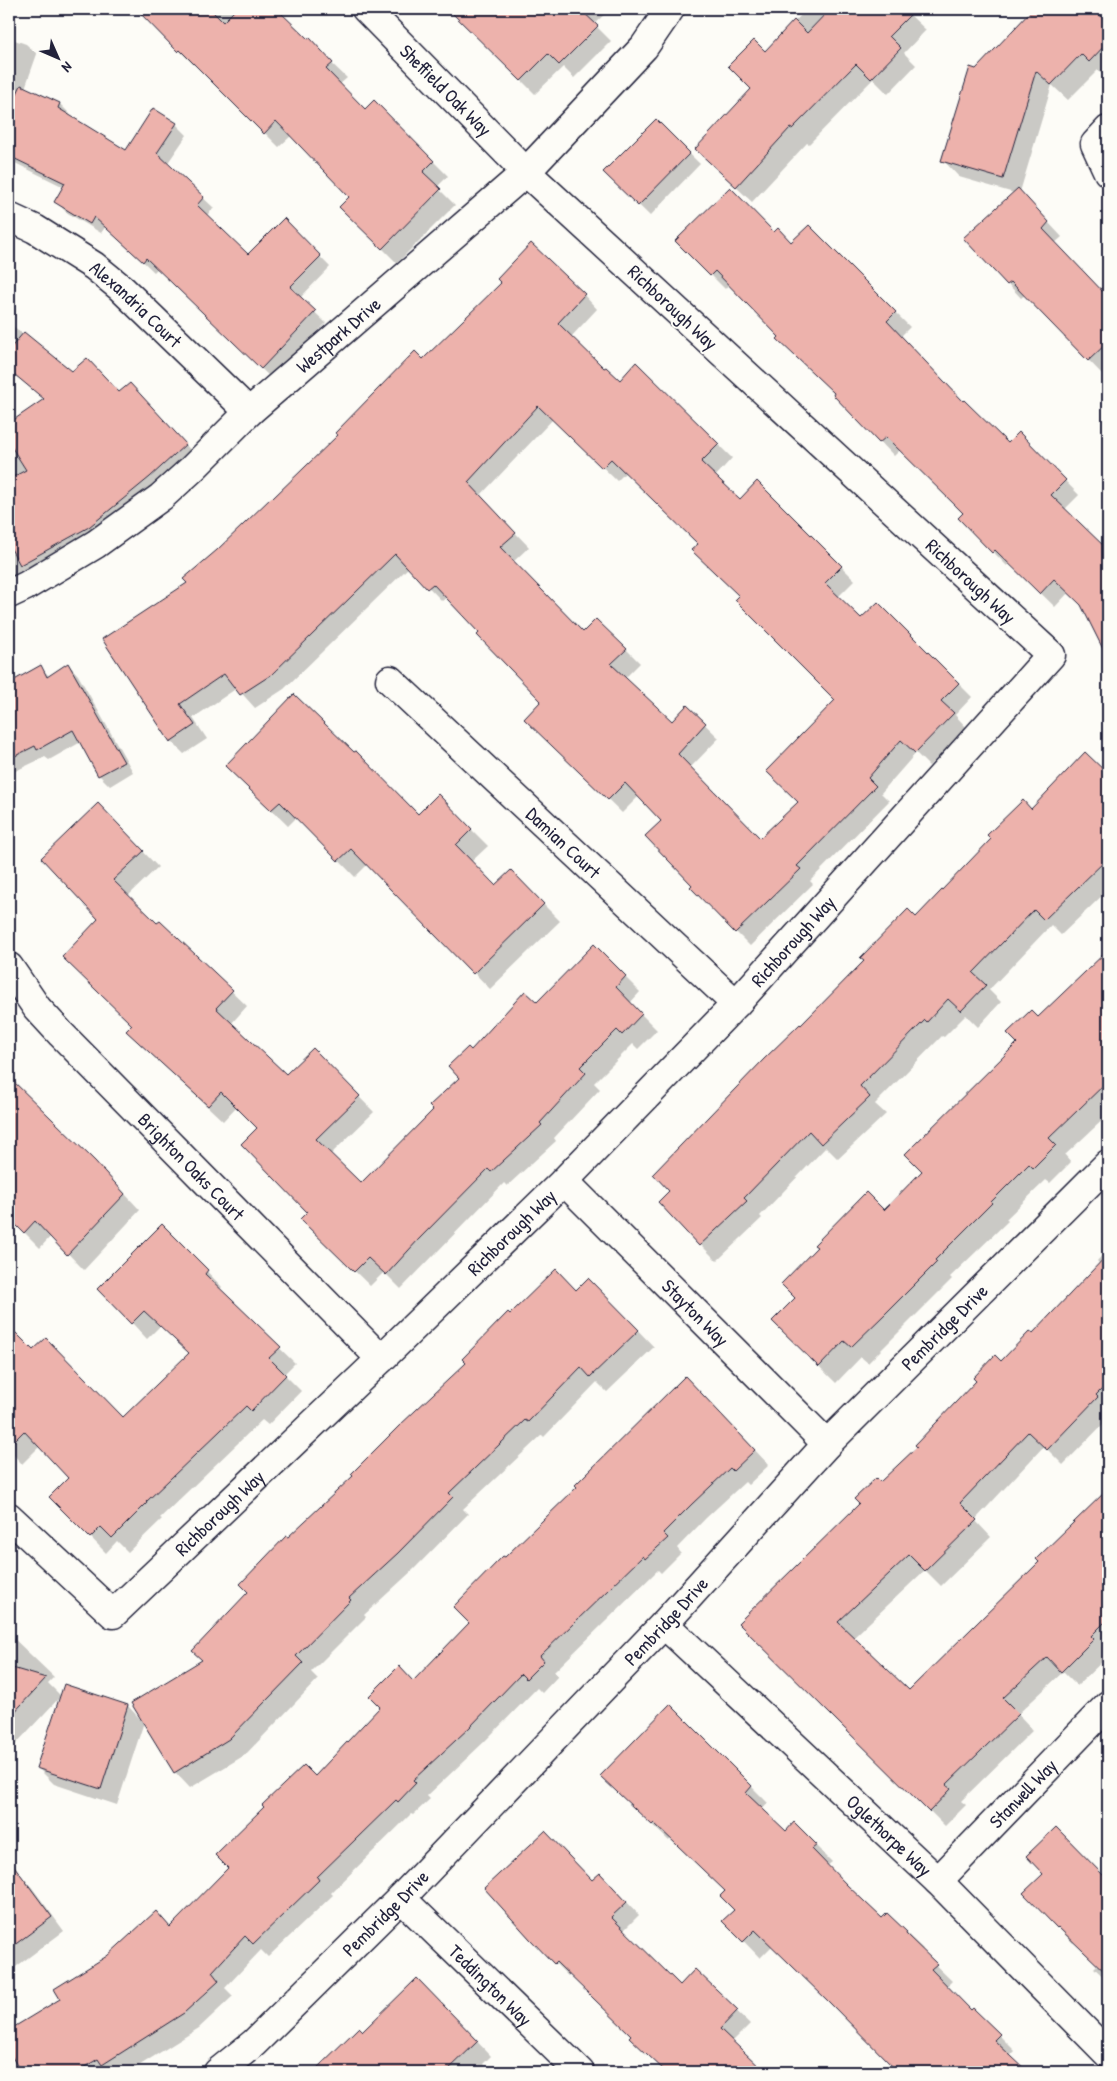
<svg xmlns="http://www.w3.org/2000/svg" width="1117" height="2081" font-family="'Patrick Hand',sans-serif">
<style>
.shadow{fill:#0003;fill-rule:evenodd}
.building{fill:#edb2ac;stroke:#22223b;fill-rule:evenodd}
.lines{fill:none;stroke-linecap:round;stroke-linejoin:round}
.minor-casing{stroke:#22223b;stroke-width:31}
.minor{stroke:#fdfcf7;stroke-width:28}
.labels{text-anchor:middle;stroke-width:4;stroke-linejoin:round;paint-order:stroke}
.street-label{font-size:19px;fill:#22223b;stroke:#fdfcf7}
</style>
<rect width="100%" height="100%" fill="#fdfcf7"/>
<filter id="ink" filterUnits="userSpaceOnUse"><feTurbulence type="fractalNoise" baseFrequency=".02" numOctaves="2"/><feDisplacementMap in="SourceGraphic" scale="10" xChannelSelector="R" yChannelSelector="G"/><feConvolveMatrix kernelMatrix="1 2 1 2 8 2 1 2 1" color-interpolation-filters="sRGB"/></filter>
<g filter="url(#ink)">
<path class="shadow" d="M138,9H261L268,15L275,9L347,78L340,84L365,111L374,102L448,176L437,187L455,205L397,263L341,207L351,197L292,135L279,147L195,64L194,65Z
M450,9H601L606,13L594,24L611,41L574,78L563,67L535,94Z
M807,9H916L910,15L926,30L904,53L916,65L888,94L873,79L809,144L807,143L752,202L713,165L753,89L765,52Z
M1034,9H1091L1108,25V75L1106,77L1098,70L1068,100L1052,85L1020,192L1062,237L1055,243L1100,289L1108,281V368L1102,374L1025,295L1021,298L1008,284L1014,193L959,177L943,160L977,70Z
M9,38L26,44L37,54L25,88L60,104L70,114L69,116L126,151L176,124L187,135L167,164L214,208L206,216L248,256L284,220L330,267L300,298L326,323L272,379L158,268L154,272L106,226L101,233L66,212L56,201L64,187L9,160Z
M656,121L700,164L650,216L605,172Z
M809,227L910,327L901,336L964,403L1008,444L1019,434L1079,495L1064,510L1108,552V656L1083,605L1069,592L1055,607L1010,563L1007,566L960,518L964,513L900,450L894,456L729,284L725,289L677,241L774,233L791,244Z
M584,295L597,309L571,337L604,370L620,382L636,364L732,458L715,477L740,501L757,483L855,580L838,597L861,620L878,603L972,697L955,715L967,728L929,766L916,753L881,793L889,801L810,881L813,884L750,946L691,887L693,885L663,821L639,796L622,813L526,719L543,701L447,597L442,601L409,567L284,689L255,708L237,688L193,718L207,739L184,754L171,741L188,583L273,500L423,361ZM553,419L617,481L626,472L699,544L741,596L837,700L799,802L760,840L690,768L719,738L687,707L672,723L625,678L640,663L626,649L583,634L513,562L529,547L480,496Z
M9,323L73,373L120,393L139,394L195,455L160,487L9,587V429L35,416L45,400L9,370Z
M68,664L78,675L133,772L110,786L99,775L81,742L49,760L45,757L9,774V685L40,667L50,677Z
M1085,753L1108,776V890L1061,935L1051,925L989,990L1001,1002L978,1027L966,1015L944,1037L942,1036L875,1104L886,1114L838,1159L826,1147L760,1216L762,1218L717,1261L659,1203L671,1192L801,1027L1031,810Z
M227,766L418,815L438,796L488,846L471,862L495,887L527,888L560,921L490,989L368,864L355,877L297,817L288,826Z
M113,820L158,867L128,896L157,924L160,922L247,1006L231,1024L286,1076L313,1050L374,1112L330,1155L361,1185L435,1110L461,1078L471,1051L537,1004L594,946L640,992L630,1003L657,1030L638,1049L633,1044L594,1083L600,1089L554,1138L556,1141L507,1186L504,1183L401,1289L384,1272L370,1286L317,1234L309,1212L259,1128L237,1106L223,1121L143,1046L100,919Z
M1108,952V1115L1065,1155L1071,1162L1050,1183L1046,1180L1006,1219L1008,1221L950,1277L952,1279L868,1363L861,1357L836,1383L773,1321L924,1171L1038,1018Z
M9,1078L110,1178L140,1210L84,1270L51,1236L40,1248L9,1217Z
M162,1225L222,1287L219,1290L295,1363L284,1374L301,1391L268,1425L262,1420L160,1518L162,1519L128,1552L117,1541L106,1553L51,1497L70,1478L40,1446L22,1464L9,1450V1327L33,1352L124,1418L190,1353L161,1325L147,1339L132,1323Z
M1108,1249V1419L1063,1465L1044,1446L975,1520L991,1537L941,1586L925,1570L853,1638L909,1692L1040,1562L1038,1559L1108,1490V1650L1105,1652L1108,1656L1077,1686L1063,1672L1018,1714L1033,1730L961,1801L966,1805L945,1826L740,1623L1001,1363L1033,1335L1100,1264L1097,1261Z
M576,1291L604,1295L654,1347L607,1392L597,1382L544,1437L542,1435L463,1509L468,1514L414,1569L364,1615L366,1617L311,1672L318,1679L245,1755L190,1788L175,1772L144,1722L117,1805L54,1784L38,1768L65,1686L128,1706L141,1720L203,1660L288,1539L355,1476L467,1363L510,1316Z
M700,1392L769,1465L748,1485L745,1482L706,1518L677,1548L681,1553L661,1573L658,1570L554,1672L558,1676L542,1693L537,1688L484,1742L427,1796L430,1799L413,1815L411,1814L331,1893L333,1895L268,1957L261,1950L225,1988L233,1996L199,2028L129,2072H22L9,2050V2032L171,1928L315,1778L414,1682L471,1623L505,1559Z
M9,1634L54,1677L48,1683L61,1696L11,1749L9,1746Z
M670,1705L768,1803L762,1810L786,1833L794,1824L832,1862L827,1866L882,1920L887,1915L923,1949L921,1951L952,1981L947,1986L971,2012L974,2010L1015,2051L1010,2056L1027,2072H900L772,1946L760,1958L724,1921L735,1910L726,1891L671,1838L669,1841L618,1792Z
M1056,1828L1108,1882V1981L1094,1968L1098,1964L1075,1941L1073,1943L1025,1893L1045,1874Z
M9,1869L14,1874L17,1872L30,1885L64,1931L9,1972Z
M593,1881L613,1887L639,1915L623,1931L680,1986L695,1971L750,2024L732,2042L763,2072H667L644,2050L632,2035L570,1974L568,1976L555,1963L486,1889Z
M417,1979L491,2056L483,2064L491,2072H318L363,2032Z"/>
<path class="building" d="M136,9H210L223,22L236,9H277L308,39L310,38L333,63L326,69L365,109L374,100L434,161L423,172L441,189L382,249L339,207L349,197L276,121L264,134L180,50L178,52Z
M448,9H580L598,26L559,65L548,54L521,81Z
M830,9H916L889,36L901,48L871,79L856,64L792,129L790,128L736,187L695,149L751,89L728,66L754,40L765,51L794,20L807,33Z
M1033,9H1093L1108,23V42L1089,62L1081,54L1051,85L1036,71L1003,179L941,161L970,67L976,69Z
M21,85L60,103L58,108L126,150L153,108L177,123L157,153L204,197L197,205L248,254L284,218L321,256L290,287L316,311L261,369L146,258L143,262L94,217L90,224L54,202L65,183L9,156V111Z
M656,119L690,153L638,206L603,172Z
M730,187L774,232L778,228L791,242L809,225L896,312L887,321L963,401L964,400L1008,443L1019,432L1066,480L1051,495L1108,550V659L1081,605L1054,579L1040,594L995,550L992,553L958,518L963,513L886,437L879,443L833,395L834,393L777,339L779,337L715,271L710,276L675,241Z
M1018,188L1049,222L1043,229L1108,297V342L1088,361L1011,282L1007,285L963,238Z
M531,243L585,294L558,323L604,368L606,367L620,380L636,362L719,444L701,462L740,499L757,481L842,566L825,583L861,618L878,602L959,683L941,701L954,713L915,753L901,740L868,778L876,786L797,866L801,869L735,933L690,887L692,885L645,836L661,821L625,783L608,800L524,719L541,701L477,635L479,633L433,584L427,589L395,554L271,675L240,695L224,674L180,704L195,725L170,742L102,639L187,583L183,579L217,550L272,497L273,498L338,435L335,433L415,351L423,359L501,283L497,279ZM538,406L602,468L611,459L698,544L691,550L739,596L735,600L835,700L766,771L798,802L760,838L678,754L706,723L687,705L672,721L611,664L627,649L596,619L583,632L500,547L516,533L468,482Z
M24,332L72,371L87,358L119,392L130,383L186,444L150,477L89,527L20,565L9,545V479L26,470L9,443V423L44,399L9,370V350Z
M68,663L124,762L98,776L73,730L37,750L35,746L9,759V683L41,665L47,677Z
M294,694L354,752L356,751L418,814L438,794L472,829L456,845L495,885L511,870L544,904L473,974L351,849L338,861L280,802L271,810L225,766Z
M1085,752L1108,774V858L1044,920L1034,910L973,973L986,985L961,1011L948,999L927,1022L925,1020L860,1086L870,1097L821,1144L809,1131L744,1198L747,1201L699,1246L658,1202L669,1191L653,1174L764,1059L800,1024L801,1025L864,961L860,958L908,909L916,917L991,839L987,835L1023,800L1031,809Z
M98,803L144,851L113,880L157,923L160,921L233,990L216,1008L286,1074L313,1048L360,1096L316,1139L361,1183L433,1110L429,1106L459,1078L448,1066L468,1047L471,1050L525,991L537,1002L594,944L626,976L616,987L642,1014L622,1035L617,1030L580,1067L586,1073L540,1123L542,1125L491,1172L488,1169L419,1239L386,1275L368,1258L354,1272L300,1219L307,1212L241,1144L257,1128L221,1092L208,1106L126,1031L132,1025L62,957L98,919L41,858Z
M1108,950V1081L1049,1138L1056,1145L1033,1168L1029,1164L991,1202L992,1203L935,1260L937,1262L885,1314L851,1347L844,1341L819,1367L772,1321L795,1298L781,1284L817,1247L814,1245L866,1192L884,1210L922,1171L905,1154L1017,1043L1007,1033L1031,1010L1038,1017Z
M9,1077L95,1161L125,1194L67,1255L35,1221L24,1233L9,1218Z
M162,1224L208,1270L205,1274L281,1347L269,1358L286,1375L251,1411L246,1406L146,1502L147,1503L112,1538L101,1527L90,1538L49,1497L68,1478L24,1431L9,1446V1326L33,1350L46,1338L123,1417L189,1353L144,1311L131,1324L97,1289Z
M1108,1254V1383L1096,1395L1098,1397L1047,1450L1028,1432L960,1503L977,1520L925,1571L909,1555L838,1622L909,1690L1039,1562L1036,1559L1108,1489V1619L1091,1636L1094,1639L1061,1672L1047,1657L1003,1698L1019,1714L946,1785L951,1789L929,1812L738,1623L859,1504L854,1499L876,1478L880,1482L917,1447L915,1445L976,1381L973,1378L995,1355L1001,1361L1030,1331L1033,1333Z
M556,1269L576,1290L588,1278L639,1330L590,1377L581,1367L528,1422L525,1420L449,1493L453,1497L398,1553L349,1598L351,1600L296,1656L303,1663L229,1739L174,1773L131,1703L202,1660L192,1651L248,1592L240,1584L286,1536L288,1537L353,1476L351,1474L399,1426L466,1363L462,1359L508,1312L510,1314Z
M685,1376L755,1450L733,1471L730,1468L692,1504L663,1533L668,1538L645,1559L643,1556L540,1656L544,1661L526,1679L521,1674L470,1727L413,1780L416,1783L398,1802L396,1800L317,1877L319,1880L253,1944L245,1936L212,1972L219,1981L184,2013L102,2065L98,2059L76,2072H21L9,2052V2030L60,1999L54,1989L107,1956L156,1911L170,1927L228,1868L215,1855L264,1807L262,1805L304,1765L315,1776L380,1707L369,1696L399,1666L413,1681L469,1623L453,1607L503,1556L505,1557L577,1487L575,1485Z
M9,1667L46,1678L9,1718Z
M64,1684L128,1705L101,1789L36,1768Z
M670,1704L752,1786L746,1793L786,1831L794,1822L817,1845L812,1849L847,1885L882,1918L887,1913L907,1932L906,1934L937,1964L931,1969L971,2010L973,2008L1000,2034L994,2040L1028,2072H898L828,2001L755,1930L743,1942L722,1921L734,1910L720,1896L725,1891L654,1823L652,1825L600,1776Z
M1056,1827L1108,1880V1975L1058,1927L1057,1928L1023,1893L1043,1874L1026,1856Z
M545,1831L592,1880L600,1873L627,1902L611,1917L680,1985L695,1969L738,2010L720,2029L765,2072H666L629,2037L631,2035L556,1962L554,1964L530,1939L484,1888Z
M9,1859L52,1917L9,1949Z
M417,1978L478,2041L446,2072H313L359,2027L363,2031Z"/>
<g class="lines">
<g class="minor-casing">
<g id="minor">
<path d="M1108,130L1095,144L1108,172"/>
<path id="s1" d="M9,217L35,229L94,266L121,288L249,412"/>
<path id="s2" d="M9,594L26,586L96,544L161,497L192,469L249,412L526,172L644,47L670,9"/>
<path id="s3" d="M390,680L736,1004"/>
<path id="s4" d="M9,967L37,1008L61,1034L381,1359"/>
<path id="s5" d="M564,1181L827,1444"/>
<path id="s6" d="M9,1517L113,1614L381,1359L564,1181L736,1004L1051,655L526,172L366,9"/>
<path id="s7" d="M664,1624L938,1881L1108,2054"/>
<path id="s8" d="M938,1881L1108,1705"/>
<path id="s9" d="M401,1898L580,2072"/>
<path id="s10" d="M218,2072L254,2043L401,1898L664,1624L827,1444L1108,1164"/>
</g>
</g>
<use href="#minor" class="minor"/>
</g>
</g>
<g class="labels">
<g class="street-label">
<text transform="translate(446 90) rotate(45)" y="7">Sheffield Oak Way</text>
<text dy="7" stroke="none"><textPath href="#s1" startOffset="155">Alexandria Court</textPath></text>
<text transform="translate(673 307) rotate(43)" y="7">Richborough Way</text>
<text dy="7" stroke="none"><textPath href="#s2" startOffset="421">Westpark Drive</textPath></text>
<text transform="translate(971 581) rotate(43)" y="7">Richborough Way</text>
<text dy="7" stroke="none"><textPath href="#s3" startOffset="238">Damian Court</textPath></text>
<text dy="7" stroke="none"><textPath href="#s6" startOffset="1099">Richborough Way</textPath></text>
<text dy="7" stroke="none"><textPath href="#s4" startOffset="271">Brighton Oaks Court</textPath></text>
<text dy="7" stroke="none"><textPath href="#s6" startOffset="694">Richborough Way</textPath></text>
<text dy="7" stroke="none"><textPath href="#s5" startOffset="186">Stayton Way</textPath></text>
<text dy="7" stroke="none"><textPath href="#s10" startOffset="1041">Pembridge Drive</textPath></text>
<text dy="7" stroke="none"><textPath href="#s6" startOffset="289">Richborough Way</textPath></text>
<text dy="7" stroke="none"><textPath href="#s10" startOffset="636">Pembridge Drive</textPath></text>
<text dy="7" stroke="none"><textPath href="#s8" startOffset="122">Stanwell Way</textPath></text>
<text dy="7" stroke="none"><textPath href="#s7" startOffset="309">Oglethorpe Way</textPath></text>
<text dy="7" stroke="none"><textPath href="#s10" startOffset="231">Pembridge Drive</textPath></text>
<text dy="7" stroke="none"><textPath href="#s9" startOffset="125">Teddington Way</textPath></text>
</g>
</g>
<rect width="1117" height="2081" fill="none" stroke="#fdfcf7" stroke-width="30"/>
<rect x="15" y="15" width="1087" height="2051" fill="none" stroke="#22223b" stroke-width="2" filter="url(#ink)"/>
<g transform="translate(58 58) rotate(135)" stroke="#fdfcf7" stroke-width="4" paint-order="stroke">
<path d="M0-4L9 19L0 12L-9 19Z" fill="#22223b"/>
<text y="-8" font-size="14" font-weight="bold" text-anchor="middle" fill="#22223b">N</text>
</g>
</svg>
